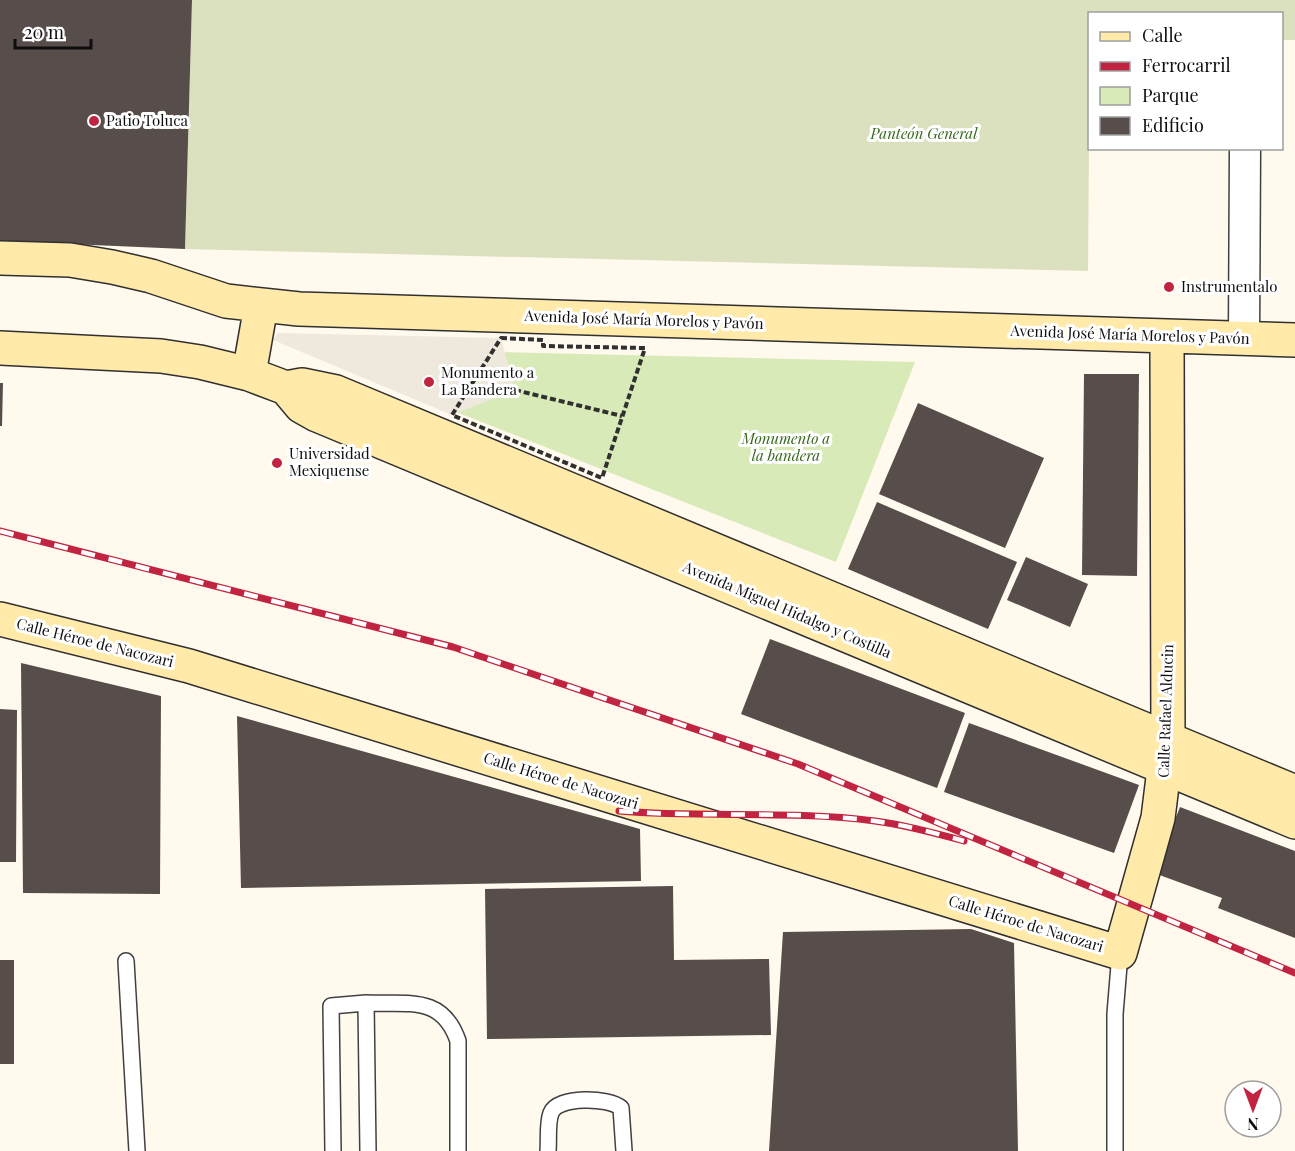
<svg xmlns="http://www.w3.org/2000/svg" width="1295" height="1151" font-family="'Playfair Display',serif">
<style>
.green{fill:#d8eab7}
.cemetery{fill:#dbe1bf}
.plaza{fill:#efe8dd}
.building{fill:#574d4a}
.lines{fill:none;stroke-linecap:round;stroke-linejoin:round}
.lane-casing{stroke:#414141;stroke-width:18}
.street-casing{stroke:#414141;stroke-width:33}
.secondary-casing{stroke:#303030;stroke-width:36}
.path{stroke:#303030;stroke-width:4;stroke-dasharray:6 3;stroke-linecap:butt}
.lane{stroke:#fff;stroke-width:15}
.street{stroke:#fff;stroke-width:30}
.secondary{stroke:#ffeaa9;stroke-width:33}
.rail-casing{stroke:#c02440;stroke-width:7}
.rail{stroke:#fff;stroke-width:4.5;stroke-dasharray:14;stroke-linecap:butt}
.poi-dot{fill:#c02440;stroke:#fff;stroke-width:2}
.labels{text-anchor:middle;stroke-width:6;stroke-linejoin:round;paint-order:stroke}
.poi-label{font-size:15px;fill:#0e0e0e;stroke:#fff;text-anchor:start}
.park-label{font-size:15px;font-style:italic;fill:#36671d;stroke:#fff}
.street-label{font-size:15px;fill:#0e0e0e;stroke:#fff}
</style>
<rect width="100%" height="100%" fill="#fff9ee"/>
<path class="green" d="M292,347L915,362L836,562Z"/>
<path class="cemetery" d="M192,0H1295V40H1282V14H1090L1088,271L185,249Z"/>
<path class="plaza" d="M278,333L501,338L515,390L452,415L273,340Z"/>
<path class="building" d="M0,0H192L185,249L0,241Z
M1084,374H1139L1137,576L1082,575Z
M0,383H3L2,426H0Z
M918,403L1044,458L1005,548L879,494Z
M877,502L1017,562L988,629L848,569Z
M1026,557L1088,584L1070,627L1007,600Z
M770,639L965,713L937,788L741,714Z
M21,663L161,696L160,894L23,893Z
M0,709L17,710L16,862H0Z
M237,716L640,829L641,881L241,888Z
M969,723L1139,785L1114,853L944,792Z
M1180,807L1295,851V938L1218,908L1222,898L1154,873Z
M673,886L674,960L769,959L771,1035L487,1039L485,889Z
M971,929L1014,943L1018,1151H769L783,932Z
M0,960H14V1064H0Z"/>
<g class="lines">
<g class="lane-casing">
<path id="lane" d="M126,961L137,1151
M333,1151L331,1006L366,1003
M368,1151L366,1003C407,1005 442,994 458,1041V1151
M548,1151C549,1140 547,1123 551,1113C557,1096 609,1097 621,1108L624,1151
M1115,1151V1014L1120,953"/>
</g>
<g class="street-casing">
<path id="street" d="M1244,338L1245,148"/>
</g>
<g class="secondary-casing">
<path id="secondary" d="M0,258L70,260L112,267L151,276L226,301L299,309L1295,340
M0,348L161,356L200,362L249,374L286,388L302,385L336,392L1295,792
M249,374L261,306
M286,388L301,406L317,415L1295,822
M0,619L189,666L1120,953L1158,818L1168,737L1167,337"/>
</g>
<path class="path" d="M501,338L543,340V346L645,348L602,478L452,415Z
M515,390L622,416"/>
<use href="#lane" class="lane"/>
<use href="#street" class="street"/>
<use href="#secondary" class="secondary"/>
<g class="rail-casing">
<path id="rail" d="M0,531L453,647L798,764L1295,973
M619,811C704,818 792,810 875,821C905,825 935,833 964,841"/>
</g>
<use href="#rail" class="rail"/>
</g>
<g class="poi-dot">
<circle cx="94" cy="121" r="6"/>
<circle cx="1169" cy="287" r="6"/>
<circle cx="429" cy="382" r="6"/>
<circle cx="277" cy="463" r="6"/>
</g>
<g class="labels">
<g class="poi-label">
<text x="106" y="126">Patio Toluca</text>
<text x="1181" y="292">Instrumentalo</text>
<text x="441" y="378">Monumento a<tspan x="441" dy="17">La Bandera</tspan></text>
<text x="289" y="459">Universidad<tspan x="289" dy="17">Mexiquense</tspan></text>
</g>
<g class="park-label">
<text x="924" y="139">Panteón General</text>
<text x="786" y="444">Monumento a<tspan x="786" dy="17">la bandera</tspan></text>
</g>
<g class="street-label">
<text transform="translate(644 320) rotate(2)" y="5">Avenida José María Morelos y Pavón</text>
<text transform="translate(1130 335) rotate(2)" y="5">Avenida José María Morelos y Pavón</text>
<text transform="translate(787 610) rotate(23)" y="5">Avenida Miguel Hidalgo y Costilla</text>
<text transform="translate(95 643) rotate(14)" y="5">Calle Héroe de Nacozari</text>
<text transform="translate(1166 711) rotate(-88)" y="5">Calle Rafael Alducin</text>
<text transform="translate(561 781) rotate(17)" y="5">Calle Héroe de Nacozari</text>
<text transform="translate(1026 924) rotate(17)" y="5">Calle Héroe de Nacozari</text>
</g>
</g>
<rect x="1088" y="12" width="195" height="138" fill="#ffffff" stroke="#9f9f9f" stroke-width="1.5"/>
<rect x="1100" y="32" width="30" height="9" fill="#ffeaa9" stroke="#9f9f9f" stroke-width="1.5"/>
<text x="1142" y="42" font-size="18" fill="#0e0e0e">Calle</text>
<rect x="1100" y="62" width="30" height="9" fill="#c02440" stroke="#9f9f9f" stroke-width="1.5"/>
<text x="1142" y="72" font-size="18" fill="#0e0e0e">Ferrocarril</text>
<rect x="1100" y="87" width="30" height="18" fill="#d8eab7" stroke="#9f9f9f" stroke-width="1.5"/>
<text x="1142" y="102" font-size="18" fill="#0e0e0e">Parque</text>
<rect x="1100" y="117" width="30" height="18" fill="#574d4a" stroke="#9f9f9f" stroke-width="1.5"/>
<text x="1142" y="132" font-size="18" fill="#0e0e0e">Edificio</text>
<g transform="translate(1253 1109) rotate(180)"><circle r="28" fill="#ffffff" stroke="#9f9f9f" stroke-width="1.5"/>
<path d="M0-4.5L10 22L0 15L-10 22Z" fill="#c02440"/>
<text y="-9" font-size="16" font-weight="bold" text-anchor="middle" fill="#0e0e0e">N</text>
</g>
<path d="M15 39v9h76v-9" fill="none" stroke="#0e0e0e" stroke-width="3"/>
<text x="24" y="39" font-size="18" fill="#0e0e0e" stroke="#ffffff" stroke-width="4.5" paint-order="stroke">20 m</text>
</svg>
